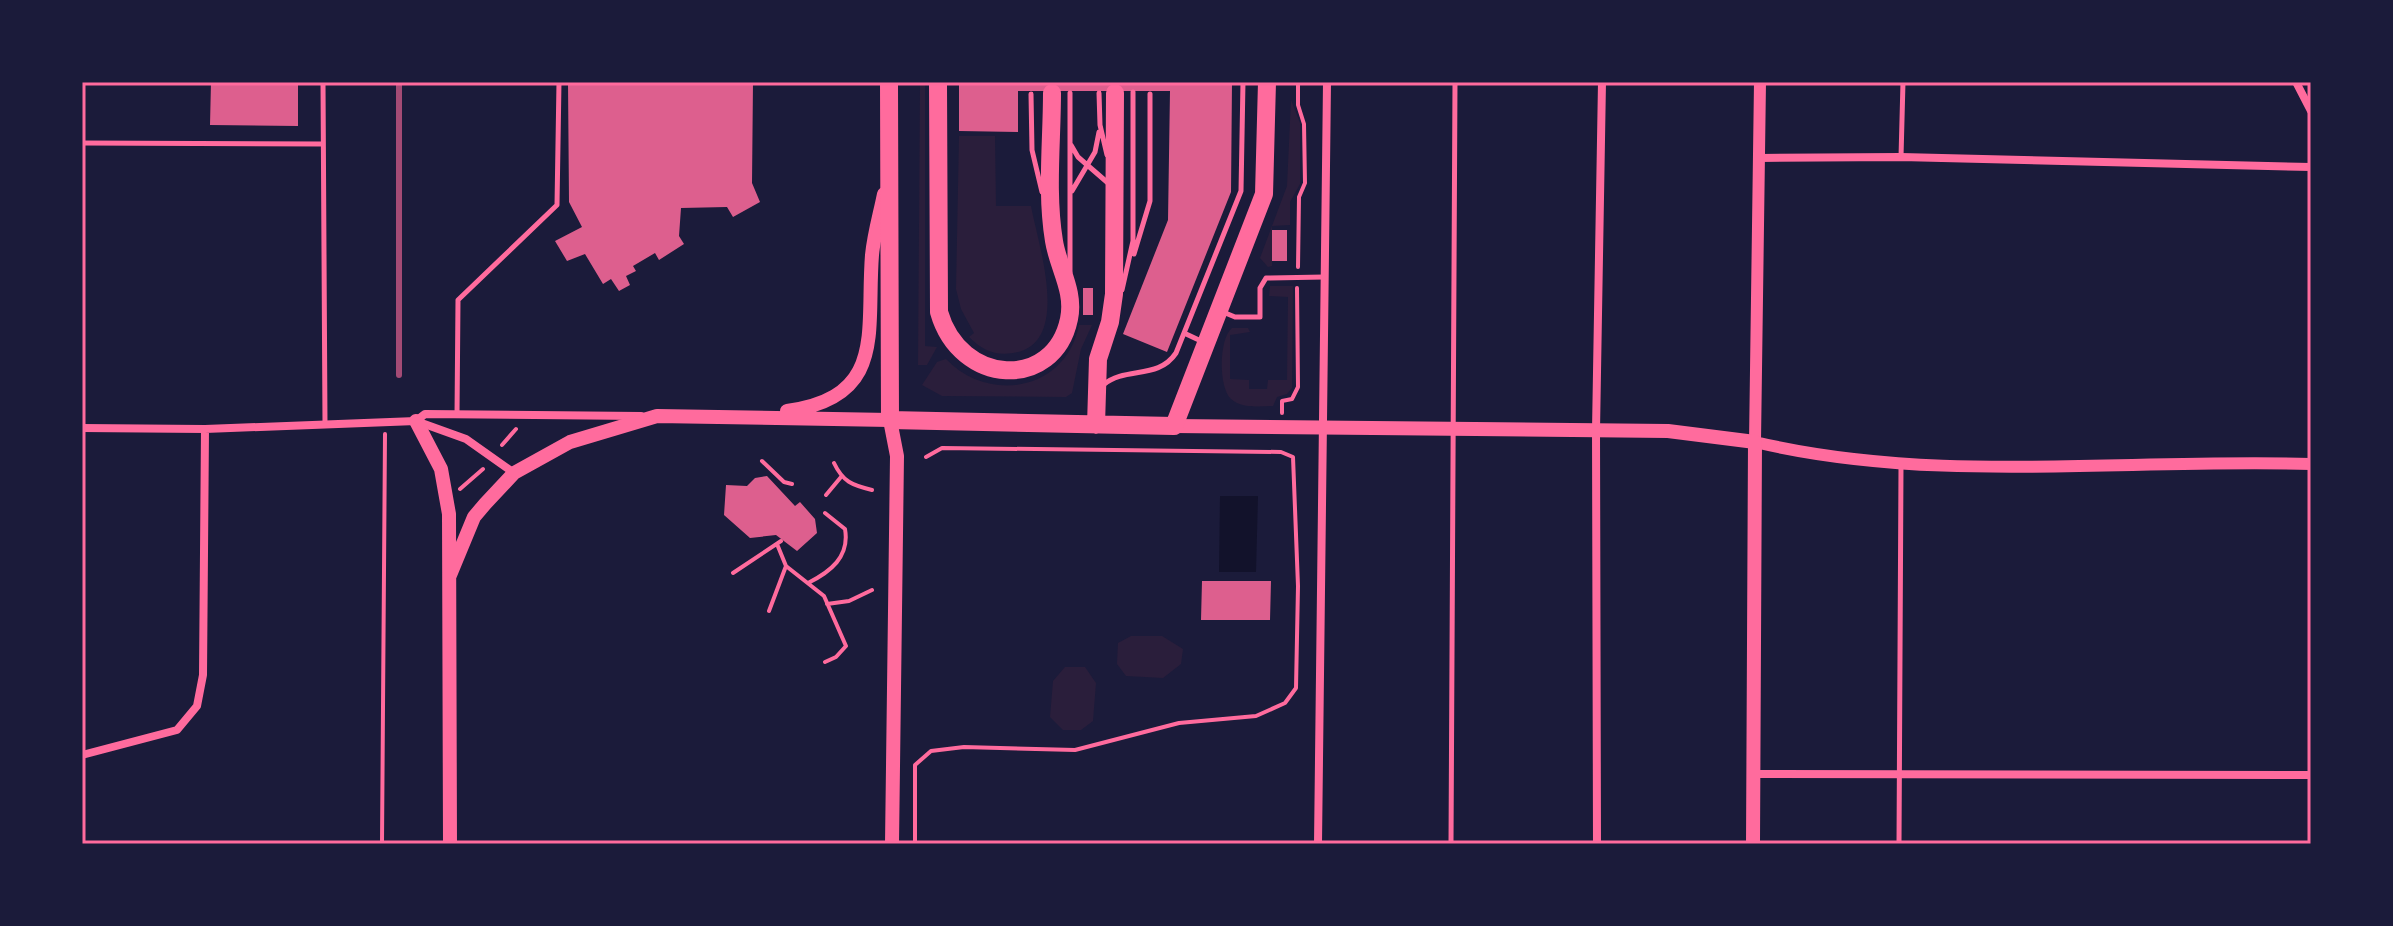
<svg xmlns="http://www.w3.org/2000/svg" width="2393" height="926" font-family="'Golos Text',sans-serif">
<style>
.green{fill:#2a1e3b}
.water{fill:#12122b}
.building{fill:#dd5f8e}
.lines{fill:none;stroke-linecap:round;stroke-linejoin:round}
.path{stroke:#ff6b9d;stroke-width:4}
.service{stroke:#ff6b9d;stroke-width:5}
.minor{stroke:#ff6b9d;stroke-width:8}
.tertiary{stroke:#ff6b9d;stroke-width:12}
.secondary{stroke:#ff6b9d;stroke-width:14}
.trunk{stroke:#ff6b9d;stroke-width:18}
.rail{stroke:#a44b75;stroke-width:6}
.neatline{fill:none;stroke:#ff6b9d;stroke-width:3}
</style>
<rect width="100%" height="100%" fill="#1b1b3a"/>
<path class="green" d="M920,82H925V346L937,347L927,365H918Z
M1291,100L1300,123V184L1290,202V225L1272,226V266L1268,267L1260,258L1287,186Z
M959,136H995L996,206H1031C1038,245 1073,344 1013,353C995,356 982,350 969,337L974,333L961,309L956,289Z
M1270,286H1293L1292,388L1287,394L1277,397L1273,406C1259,406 1242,409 1231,399C1218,387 1219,338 1232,328H1248L1250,332L1230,335V379L1249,380V389H1267L1268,380H1287L1288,297L1269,296Z
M1079,325H1092L1081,349L1072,393L1066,397L942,396L922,385L937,362L946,359C989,404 1066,391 1079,325Z
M1131,636H1162L1183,649L1181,664L1163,678L1126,676L1117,664L1118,643Z
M1065,667H1085L1096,683L1093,721L1081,730H1063L1050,717L1053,681Z"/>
<path class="water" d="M1220,496H1258L1256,572H1219Z"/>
<path class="building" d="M211,82H298V126L210,125Z
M568,82H753L752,183L760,202L733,217L727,207L681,208L679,236L684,244L659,260L655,253L633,266L636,271L626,276L630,285L619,291L611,279L603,284L585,254L567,261L555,241L582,227L569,202Z
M959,82H1232L1231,192L1167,352L1123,334L1168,220L1170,91H1018V132L959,131Z
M1272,230H1287V261H1272Z
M1083,288H1093V315H1083Z
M767,476L795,506L800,502L815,519L817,533L797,551L776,535L750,538L724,515L726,485L747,486L755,478Z
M1202,581H1271L1270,620H1201Z"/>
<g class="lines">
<path class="path" d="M1298,267L1299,197L1305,183L1304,124L1298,105V82
M1282,413V401L1292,399L1298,387L1297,288
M502,445L516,429
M762,461L784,482L792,484
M834,463C843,482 852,485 872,490
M460,489L483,469
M826,495L841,477
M786,566L824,596L846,646L836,657L825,662
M733,573L781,541
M808,583C830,572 850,557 845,529L825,513
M827,604L849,601L872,590
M769,611L786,566L777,544
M382,844L385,434
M915,844V765L931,751L964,747L1075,750L1179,723L1256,716L1285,703L1296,688L1298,586L1293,457L1281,452L942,448L926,457"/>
<path class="service" d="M323,82L325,423
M1070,93V272
M1099,93L1100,125L1107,155
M1031,94L1032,150L1042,192
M82,143L323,144
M1071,145L1078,157L1108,183
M1901,157L1903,82
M1072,191L1095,152L1099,132
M1134,254L1150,201V94
M1122,290L1133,241V92
M1223,312L1235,317H1260V288L1266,278L1324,277
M1184,333L1201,341
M1103,385C1126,366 1158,380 1176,353L1241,191L1243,82
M457,415L458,300L557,205L559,82
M1451,844L1455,82
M1899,844L1901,466"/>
<path class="minor" d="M2296,82L2311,111
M1759,158L1901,157L2311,167
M416,421L425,414L641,416
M82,428L205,429L416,421L466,439L514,473
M82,755L177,730L197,706L203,675L205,429
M1753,774L2311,775
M1318,844L1327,82
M1597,844L1596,430L1602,82"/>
<path class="tertiary" d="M1760,82L1755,442C1937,485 2126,458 2311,464"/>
<path class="secondary" d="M787,411C887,397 866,332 872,255C874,234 880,214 884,194
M416,421L441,469L449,514L450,844
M1174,426L1668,431L1755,442L1753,844
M450,575L474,517L485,504L514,473L570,442L657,416L890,420L897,456L892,844"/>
<path class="trunk" d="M889,82L890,420L1174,426L1264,194L1267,82
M938,82L939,312C960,386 1054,391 1069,319C1075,291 1058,267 1054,241C1046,193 1052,141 1052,93
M1096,425L1098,359L1110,322L1114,294L1115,93"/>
<path class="rail" d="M399,375V82"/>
</g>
<rect width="2393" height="926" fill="none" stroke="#1b1b3a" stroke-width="168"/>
<rect x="84" y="84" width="2225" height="758" class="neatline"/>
</svg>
